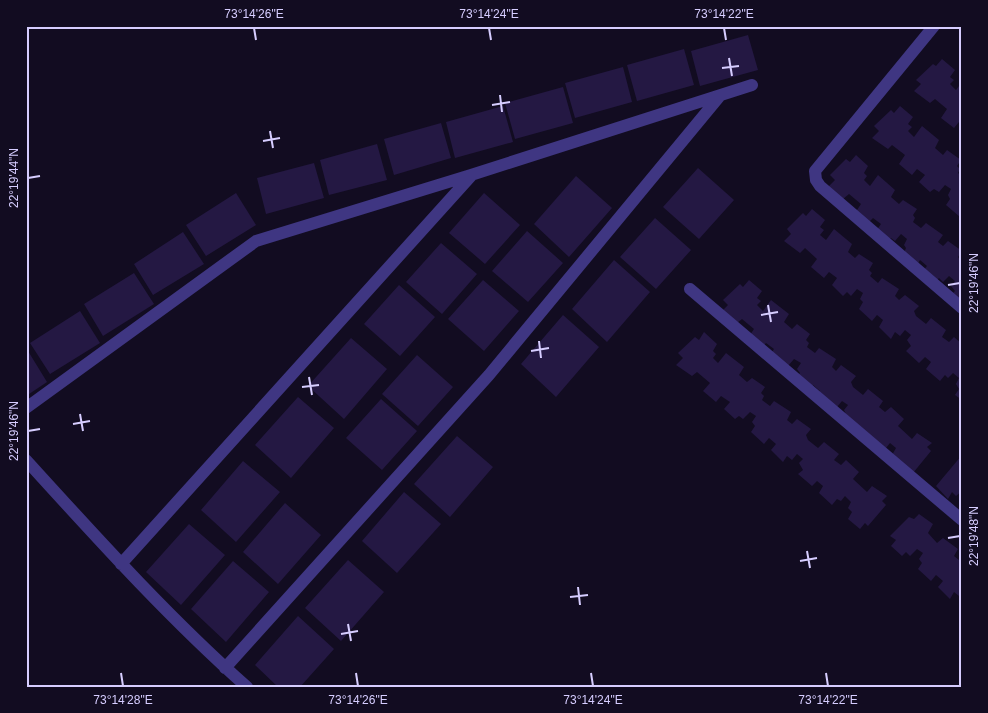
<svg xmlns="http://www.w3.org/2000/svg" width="988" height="713" font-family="Arial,sans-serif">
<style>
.building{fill:#241843}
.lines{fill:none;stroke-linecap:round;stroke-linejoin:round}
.minor{stroke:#3f3682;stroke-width:12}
.ticks{fill:none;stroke:#d6cdff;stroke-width:2}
.neatline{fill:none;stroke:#d6cdff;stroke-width:2}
.ticks-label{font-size:12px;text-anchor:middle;fill:#d6cdff}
</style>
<rect width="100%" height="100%" fill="#120c21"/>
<path class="building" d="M748,35L758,70L700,86L691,51Z
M684,49L694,85L637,101L627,65Z
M942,59L955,70L950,77L954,80L950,84L956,90L962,82V124L959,122L954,128L941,118L947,109L935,99L930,103L914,91L921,84L916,80L933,64L936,66Z
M623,67L632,102L575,118L565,83Z
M563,87L573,123L515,139L505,103Z
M503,106L513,142L455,158L446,122Z
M900,106L913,117L908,124L912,127L908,131L914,137L922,126L939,140L935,148L943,155L947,150L961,160L957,166L960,169L958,173L962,176V215L960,217L946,205L950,199L948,195L951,189L945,185L939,192L934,189L930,192L919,182L925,175L917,169L912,175L899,164L905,155L892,145L888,149L872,138L879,131L874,126L891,110L894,113Z
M441,123L451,158L394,175L384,139Z
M377,144L387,180L329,195L320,160Z
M856,155L868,166L864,173L867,176L864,180L870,186L878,175L895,190L891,197L899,204L903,200L917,209L913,215L915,218L913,222L921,228L926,223L943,235L938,242L943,246L948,241L962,251L958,257L962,263V307L950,296L955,291L951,286L955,281L949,276L943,282L939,278L934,284L922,272L927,266L920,260L916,267L903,255L906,248L904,245L907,239L901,234L895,241L891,238L887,241L876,231L881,224L873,218L868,223L855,213L861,204L849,194L843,199L828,187L835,180L830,175L846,159L850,162Z
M314,163L324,198L266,214L257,178Z
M698,168L734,200L699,239L663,207Z
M576,176L612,208L569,257L534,224Z
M236,193L256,225L206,256L186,225Z
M484,193L520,225L485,264L449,233Z
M812,209L825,220L820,227L824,230L820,235L826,240L834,229L852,244L848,252L855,258L859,254L873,263L869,270L872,273L870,276L878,283L882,278L899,289L895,296L899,300L905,295L919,306L914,311L916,316L926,324L931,318L946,330L942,337L949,342L954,337L962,344V400L955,395L959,389L956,384L959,378L953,373L948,378L945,375L940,381L926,369L931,362L925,357L919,363L906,351L911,346L907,340L911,335L905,330L900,336L895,332L891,339L879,327L883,320L877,315L872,321L859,309L863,302L860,299L863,293L857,289L851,296L847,292L843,296L832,285L837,278L829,272L824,278L811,267L817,259L805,248L800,253L784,241L791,234L787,229L803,213L806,216Z
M655,218L691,250L656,289L620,257Z
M527,231L563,263L528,302L492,271Z
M183,232L204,264L153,295L134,264Z
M441,243L477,274L442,314L406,282Z
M614,260L650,292L607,342L572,309Z
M134,273L154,304L103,336L84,304Z
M483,280L519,311L484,351L448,319Z
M749,280L762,291L757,298L761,301L757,305L763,311L771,300L789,314L784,322L792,329L797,324L810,334L806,340L809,343L807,347L815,353L819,348L836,359L832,367L836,371L841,365L856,376L851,382L853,387L863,395L868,389L883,401L879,407L885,412L891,407L904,419L898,426L912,439L917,433L932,443L927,447L931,451L913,473L892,455L896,448L890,443L886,448L847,416L844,410L848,405L842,401L837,407L816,397L820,391L813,385L809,391L796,379L800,373L797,369L801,363L794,359L788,366L769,356L774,349L766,343L761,349L748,338L754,329L742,319L737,323L721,312L728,305L723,300L740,284L743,287Z
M399,285L435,317L400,356L364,324Z
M80,311L100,343L50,374L30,343Z
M563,315L599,347L556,397L521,364Z
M704,332L717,344L713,351L716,354L713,358L718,363L726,353L744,367L739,375L747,382L752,378L765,387L761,393L764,396L762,400L770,406L774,401L791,412L787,420L792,424L797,419L811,429L806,435L808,440L818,448L824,442L839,454L834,460L841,465L846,460L859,472L853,479L867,492L872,486L887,496L882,501L886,505L868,526L865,523L860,529L848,519L852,512L848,508L851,502L845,496L841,501L837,499L832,505L819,493L823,486L817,481L812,486L798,474L803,470L799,463L803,459L797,454L792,460L787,456L783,462L771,450L776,444L769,438L764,444L751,432L755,426L752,422L756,416L750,412L743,419L739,416L735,419L724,409L730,402L721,396L716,402L703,391L710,383L697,372L692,376L676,365L683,358L678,353L695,337L699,340Z
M351,338L387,369L344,419L308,386Z
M28,351L47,382L26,396V352Z
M417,355L453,387L418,426L382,394Z
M298,397L334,428L291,478L255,445Z
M381,399L417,431L382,470L346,438Z
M457,436L493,467L450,517L414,484Z
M962,455V491L956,496L952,492L948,499L936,486Z
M243,461L280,492L236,542L201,510Z
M404,492L441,524L397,573L362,541Z
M285,503L321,535L278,584L243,552Z
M919,514L933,524L928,533L937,543L943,538L958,549L954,556L959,560L962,557V593L959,596L954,592L950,599L938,587L943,581L936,575L931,581L918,569L922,563L919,559L923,553L917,549L910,556L906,552L902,556L891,546L896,540L890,536L909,517L914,519Z
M189,524L225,555L181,605L146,572Z
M348,560L384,592L341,641L305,608Z
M233,561L269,592L226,642L191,609Z
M298,616L334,649L300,687H278L255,665Z"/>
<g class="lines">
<path class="minor" d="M934,26L815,171L816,180L820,186L962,308
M690,289L962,520
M26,408L256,241L471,175L752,85
M26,460C97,538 168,617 247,687
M121,564L471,176
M225,668L489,375L719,97"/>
</g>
<path class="ticks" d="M254,28L256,40M489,28L491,40M724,28L726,40M729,58L732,76M722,68L739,66M500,95L502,112M492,105L510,102M270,131L273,148M263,141L280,138M28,178L40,176M948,285L960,283M768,305L771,322M761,315L778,312M539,341L541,358M531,351L549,348M309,377L312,395M302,387L319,385M80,414L83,431M73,424L90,421M28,431L40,429M948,538L960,536M807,551L810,568M800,561L817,558M578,587L580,605M570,597L588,595M348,624L351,641M341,634L358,631M121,673L123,686M356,673L358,686M591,673L593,686M826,673L828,686"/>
<rect width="988" height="713" fill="none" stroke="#120c21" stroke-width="55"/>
<rect x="28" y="28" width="932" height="658" class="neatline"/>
<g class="ticks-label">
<text x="254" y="18">73°14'26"E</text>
<text x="489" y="18">73°14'24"E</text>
<text x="724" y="18">73°14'22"E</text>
<text transform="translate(14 178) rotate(-90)" y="4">22°19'44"N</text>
<text transform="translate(974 283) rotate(-90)" y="4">22°19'46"N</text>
<text transform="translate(14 431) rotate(-90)" y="4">22°19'46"N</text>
<text transform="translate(974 536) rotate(-90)" y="4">22°19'48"N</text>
<text x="123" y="704">73°14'28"E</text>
<text x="358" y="704">73°14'26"E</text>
<text x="593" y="704">73°14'24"E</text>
<text x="828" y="704">73°14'22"E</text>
</g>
</svg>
